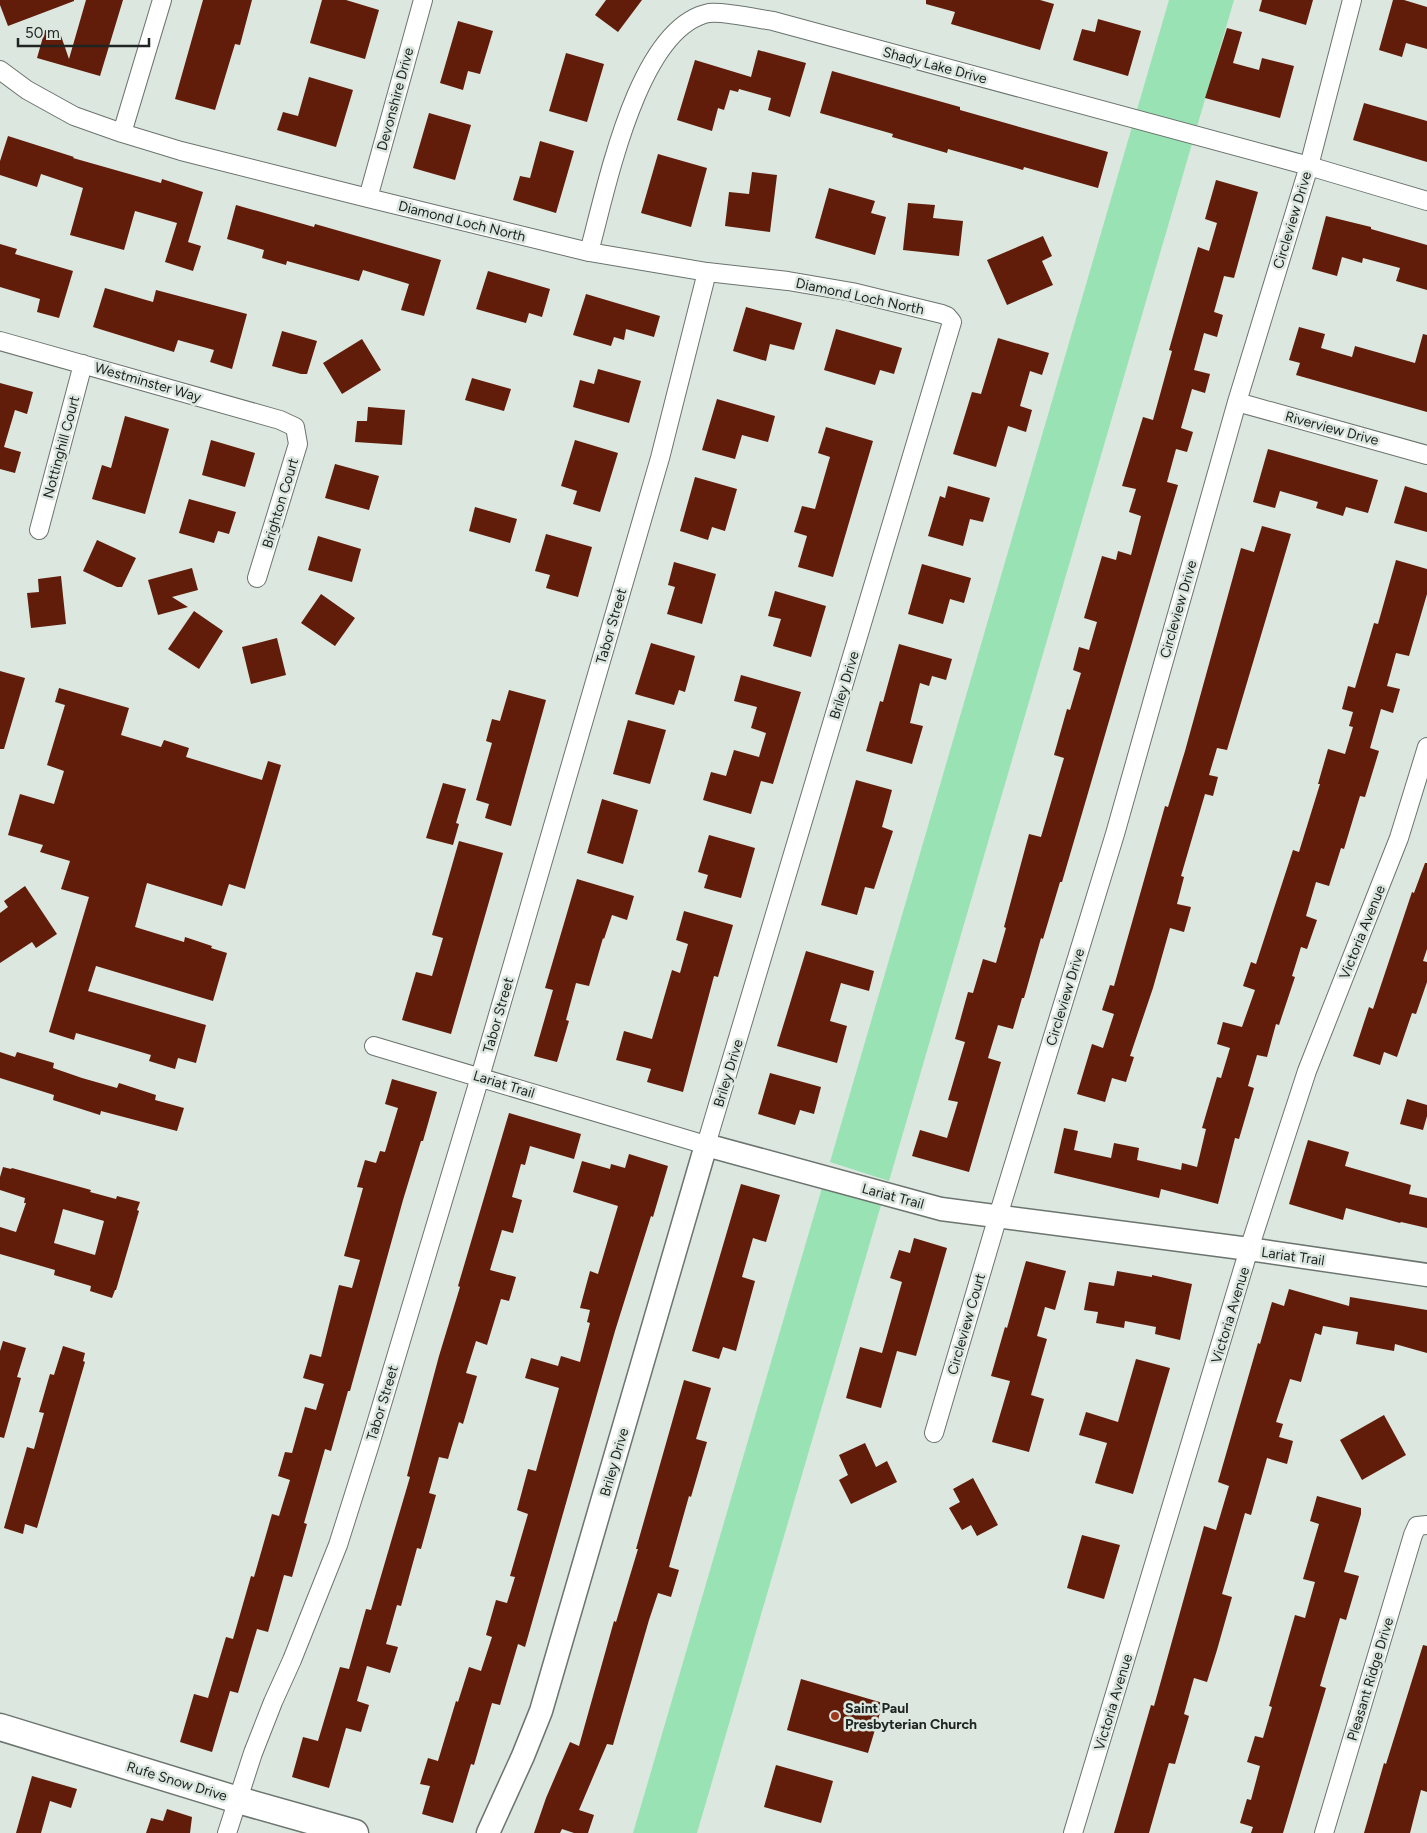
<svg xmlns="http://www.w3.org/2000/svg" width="1427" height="1833" font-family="Figtree,sans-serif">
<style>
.green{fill:#99e2b3}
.building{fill:#611c0a;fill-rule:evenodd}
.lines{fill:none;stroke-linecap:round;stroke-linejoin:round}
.minor-casing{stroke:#6b746e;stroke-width:20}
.tertiary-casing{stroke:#6b746e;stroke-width:25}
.secondary-casing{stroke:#6b746e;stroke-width:29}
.minor{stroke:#fff;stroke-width:18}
.tertiary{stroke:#fff;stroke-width:22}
.secondary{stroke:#fff;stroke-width:26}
.poi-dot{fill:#a1391e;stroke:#dce7df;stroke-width:2}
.labels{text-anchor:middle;stroke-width:5;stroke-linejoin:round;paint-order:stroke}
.street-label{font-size:14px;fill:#202422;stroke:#dce7df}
.poi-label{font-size:14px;font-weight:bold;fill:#202422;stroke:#dce7df;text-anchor:start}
</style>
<rect width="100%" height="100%" fill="#dce7df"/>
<path class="green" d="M1169,0H1234L889,1181L830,1162Z
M822,1188L881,1205L697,1833H633Z"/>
<path class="building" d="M0,0H74V1L8,26L0,5Z
M86,0H123L100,76L37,58L45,30L60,33L69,59Z
M203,0H252L240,45L235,44L215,110L175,99Z
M322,0H346L379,10L365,59L310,43Z
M606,0H642L618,32L595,15Z
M926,0H1040L1054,4L1040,50L951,24L955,12L926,4Z
M1262,0H1313L1306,25L1259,11Z
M1393,0H1404L1427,7V49L1406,43L1402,57L1379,50Z
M1098,19L1141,31L1128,76L1073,60L1082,29L1095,32Z
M458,21L493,31L480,74L468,71L463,90L440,83Z
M1227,28L1242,32L1233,63L1259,70L1262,58L1294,66L1280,118L1205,98Z
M758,50L806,63L790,117L768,110L771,98L739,89L738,92L730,90L724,110L718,108L712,131L677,120L695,60L751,77Z
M566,53L604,64L587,122L549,111Z
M832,71L960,107V110L1108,152L1098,188L1024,167L1023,170L948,149L947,153L892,137L893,134L820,113Z
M309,77L353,90L336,147L277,130L283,112L298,116Z
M1364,103L1427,121V162L1353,140Z
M429,113L471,125L455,180L413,168Z
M8,136L74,157L73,158L161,183L162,179L203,192L188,242L201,246L193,271L165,262L177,223L135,211L124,250L70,235L83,188L41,174L37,187L0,175V161Z
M540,141L574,151L556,213L513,200L520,176L530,178Z
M658,154L707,168L691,227L641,213Z
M752,172L777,175L770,232L725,226L729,192L749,194Z
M1216,180L1258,192L1234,278L1224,276L1214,312L1223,315L1217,337L1204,333L1194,370L1210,374L1205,393L1192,389L1181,428L1193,432L1187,452L1176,449L1167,482L1178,485L1062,882H1060L1043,939L1041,938L1024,998H1022L1013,1029L998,1025L988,1058L1001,1062L969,1172L912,1156L920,1130L947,1138L958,1102L948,1100L965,1042L955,1039L968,992L973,993L983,959L996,963L1006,928L1004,927L1029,834L1041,837L1064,758L1054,755L1067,709L1070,710L1081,673L1073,670L1079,647L1089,650L1097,622L1084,618L1102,556L1116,560L1118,551L1131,555L1141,516L1129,512L1136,489L1122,486L1143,417L1153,420L1172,351L1169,350L1198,247L1209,251L1217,223L1205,219Z
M829,188L875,201L871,213L886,217L875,255L815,238Z
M908,203L935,205L933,218L963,221L959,256L903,250Z
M236,205L314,227L315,224L441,260L424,316L401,310L409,284L363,270L359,281L287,261L286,265L262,258L264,250L227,239Z
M1326,216L1371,227V229L1427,245V290L1396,281L1400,268L1363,258L1362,263L1342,257L1337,276L1312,269Z
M1043,236L1052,256L1042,261L1053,285L1007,305L987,260Z
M0,244L17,249L15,254L73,271L59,318L37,312L40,299L0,287Z
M488,271L550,289L542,317L529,313L526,323L476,309Z
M105,288L153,302L156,290L247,314L232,369L210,362L214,350L178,340L174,352L93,327Z
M586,294L660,316L654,337L626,329L624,340L614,337L611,346L573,335Z
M746,307L802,323L794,350L770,344L766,361L733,351Z
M1299,327L1325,334L1321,348L1352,357L1355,346L1415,363L1423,334L1427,335V412L1296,375L1300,363L1289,360Z
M836,329L902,348L894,374L880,370L875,385L824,370Z
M282,331L317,341L307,374H301L272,366Z
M998,338L1049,353L1042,375L1030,371L1020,406L1032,410L1026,432L1008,426L996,467L953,454L972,392L981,394Z
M362,339L381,370L342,394L323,363Z
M598,369L641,381L629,423L573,407L580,380L594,384Z
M472,378L511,389L504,411L465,400Z
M0,383L33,392L27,414L15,410L4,447L21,452L15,473L0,469Z
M717,399L775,416L768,442L742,435L735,459L702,450Z
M368,407L405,410L402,445L355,442L357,421H367Z
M125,416L169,429L145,514L92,499L102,465L111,468Z
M826,427L873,441L833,577L798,567L807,536L794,532L802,506L815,509L830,457L818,453Z
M211,440L255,453L245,487L202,475Z
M575,440L618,453L600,512L573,504L577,491L561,486Z
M1268,449L1378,480L1368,513L1346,507L1343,516L1316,508L1318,502L1280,491L1275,508L1253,502Z
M335,464L379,476L369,510L325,498Z
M695,477L737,489L725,531L712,527L708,540L680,531Z
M948,486L990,498L983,522L970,519L963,546L928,536L940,496L945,498Z
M1405,486L1427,493V532L1394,523Z
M189,499L236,512L229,534L218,531L214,543L179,533Z
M475,507L517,519L510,543L469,531Z
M1262,526L1291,534L1227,750L1217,748L1209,775L1218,777L1213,796L1205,794L1181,876L1184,877L1177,904L1191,907L1184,932L1170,928L1153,988L1130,1056L1134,1057L1126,1082L1112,1078L1105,1102L1077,1094L1092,1044L1103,1048L1114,1014L1102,1010L1110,985L1114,986L1165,806L1168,807L1185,751L1241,548L1254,552Z
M546,534L592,547L578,597L546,588L550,575L535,571Z
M318,536L361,549L352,582L308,570Z
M97,540L136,558L122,587H117L83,571Z
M1396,560L1427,569V594L1409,656L1396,653L1387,686L1400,689L1393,713L1381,709L1370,748L1379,751L1365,797L1360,796L1344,849L1341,848L1329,886L1316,882L1306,916L1317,920L1307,949L1301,947L1292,976L1295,977L1279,1025L1276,1024L1267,1057L1257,1055L1248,1086L1254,1088L1239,1139L1235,1138L1218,1204L1161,1189L1159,1198L1054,1173L1064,1128L1078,1131L1074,1150L1111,1158L1114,1143L1139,1148L1137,1160L1181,1170L1182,1163L1197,1167L1206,1129L1202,1128L1217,1077L1221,1078L1230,1048L1217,1044L1223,1022L1242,1027L1255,990L1243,986L1251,962L1256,964L1293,850L1299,852L1320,784H1318L1328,749L1345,754L1353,727L1349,726L1353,712L1342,709L1348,686L1355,688L1374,623L1378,624Z
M674,562L716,574L702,624L667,614L675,587L668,585Z
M922,564L971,578L964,603L950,599L943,624L908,614Z
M192,568L198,590L172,597L188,607L158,615L148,580Z
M61,576L66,624L31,628L27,593L39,592L38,579Z
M775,591L826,606L811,657L773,646L781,619L768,616Z
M321,594L355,618L335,646L301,623Z
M194,611L223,631L199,669L168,649Z
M277,638L286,675L251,684L242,647Z
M651,643L695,656L685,692L679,690L674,705L635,694Z
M899,644L952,659L946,680L932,676L929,686L920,683L910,723L923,726L912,764L866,751L880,701L883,702Z
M0,671L25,678L4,749H0Z
M741,675L801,692L773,784L761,781L751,814L703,800L711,772L726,776L734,750L759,757L766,733L751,728L757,707L734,701Z
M59,688L129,708L121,735L161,747L164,740L189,748L186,757L262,780L268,761L281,765L245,889L229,884L222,906L147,883L135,927L184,942L185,937L212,946L211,948L227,953L213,1001L96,966L88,991L206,1025L196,1063L178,1058L175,1069L149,1061L151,1055L76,1033L74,1040L49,1032L89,897L61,889L70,861L40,852L43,845L8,835L20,794L54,804L64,771L47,765L65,705L55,702Z
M509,690L546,700L511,826L485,818L489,804L476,800L492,743L486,741L492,719L500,721Z
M628,720L666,730L650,784L613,774Z
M856,780L892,790L882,827L893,831L874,889L865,887L857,915L821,905Z
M443,783L466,789L456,823L459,824L453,845L426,838Z
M602,799L638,810L623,864L587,853Z
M709,835L755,848L741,898L704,888L708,875L698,872Z
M459,841L503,853L451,1034L402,1020L416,972L432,976L443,938L432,935Z
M1425,863H1427V949L1423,961L1427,962V982L1416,1014L1412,1013L1397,1057L1384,1052L1380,1065L1353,1056L1369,1007L1373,1009L1412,892L1414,893Z
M577,879L634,896L627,920L612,915L604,939L603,938L589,986L576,983L566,1020L569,1021L557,1062L534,1056L553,990L545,988Z
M25,886L57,934L36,948L32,942L0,963V913L8,907L4,901Z
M684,911L733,925L718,977L714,976L683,1092L647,1082L651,1069L616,1060L624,1031L652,1039L672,970L680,973L688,944L676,940Z
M806,951L874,971L869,991L841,983L830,1021L847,1026L837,1063L777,1046Z
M0,1052L15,1057L17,1052L54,1063L53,1068L82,1078L117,1088L119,1083L156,1095L155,1100L184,1108L177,1131L101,1111L100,1115L53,1100L54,1095L0,1078Z
M770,1073L821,1087L814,1114L800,1110L795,1125L758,1114Z
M392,1079L437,1092L423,1141H421L403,1200L350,1391H348L331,1451L325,1449L304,1523L307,1524L292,1577L284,1575L268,1632L257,1629L238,1693L230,1691L212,1752L180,1742L194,1694L208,1698L226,1637L233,1639L251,1576L254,1577L272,1514L279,1516L290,1480L278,1476L285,1452L292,1453L305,1407L316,1410L324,1384L303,1378L310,1354L321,1357L339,1285L352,1288L360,1260L344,1256L363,1188L357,1187L365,1160L376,1163L380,1151L385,1152L398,1108L385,1104Z
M1407,1099L1427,1105V1116L1423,1130L1400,1124Z
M509,1113L581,1134L574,1159L530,1146L525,1165L521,1164L512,1197L522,1200L513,1233L502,1230L490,1270L516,1277L509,1301L501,1299L487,1345L476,1341L466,1373L477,1376L463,1424L459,1422L448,1459L439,1457L429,1493L436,1495L421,1549L417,1548L401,1606L397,1605L386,1644L398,1647L390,1673L367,1666L357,1701L369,1705L361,1732L346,1728L329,1788L292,1777L303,1737L318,1741L340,1667L349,1669L366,1609L371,1610L410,1477L407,1476L439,1356L460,1287L458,1286Z
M1308,1140L1349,1152L1345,1166L1411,1185L1409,1194L1427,1198V1228L1401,1222L1400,1223L1346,1208L1343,1220L1289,1204Z
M629,1154L668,1166L653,1217L651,1216L615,1331L525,1647L518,1644L500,1705L492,1703L474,1765L471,1764L453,1823L422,1814L430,1786L420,1784L428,1758L438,1761L456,1701L458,1702L469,1667L481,1671L492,1637L486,1635L496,1600L507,1603L515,1577L510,1576L528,1514L517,1510L528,1469L536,1471L559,1388L525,1378L531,1358L558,1366L561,1356L580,1362L590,1323L587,1322L590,1310L580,1308L590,1271L598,1274L618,1206L573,1192L582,1161L610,1169L611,1164L625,1168Z
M3,1167L11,1169L12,1168L91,1190L90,1192L116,1199L117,1196L140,1202L137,1210L139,1211L116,1290H115L112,1298L90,1291L91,1286L54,1275L55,1270L0,1254V1227L16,1232L26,1203H24L25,1198L0,1190V1177ZM63,1209L104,1221L95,1255L54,1243Z
M741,1184L780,1195L766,1242L753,1238L742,1277L755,1281L736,1351L723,1347L719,1359L692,1351Z
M914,1238L947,1248L916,1356L897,1351L881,1408L846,1398L860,1347L882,1353L902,1282L890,1278L899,1250L910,1253Z
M1026,1261L1066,1271L1055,1310L1045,1307L1037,1336L1047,1339L1031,1395L1044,1399L1029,1452L992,1442L1010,1381L991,1376L1005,1327L1007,1328Z
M1117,1271L1152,1277V1275L1192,1284L1180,1340L1155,1334L1156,1327L1125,1321L1124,1328L1096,1323L1098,1312L1084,1310L1089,1282L1114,1286Z
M1289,1289L1349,1306L1350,1297L1427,1310V1353L1395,1344L1394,1351L1356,1344L1358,1332L1323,1326L1321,1335L1315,1333L1301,1382L1290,1379L1276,1422L1283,1424L1279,1437L1293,1441L1287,1464L1267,1458L1251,1515L1245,1513L1222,1594L1232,1597L1217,1650L1207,1682L1194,1678L1184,1714L1189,1716L1175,1764L1169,1763L1149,1833H1114L1151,1705L1154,1706L1204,1526L1216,1530L1229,1486L1218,1482L1258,1343L1260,1344L1272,1302L1284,1306Z
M3,1341L26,1348L17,1377L21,1378L4,1438L0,1437V1351Z
M63,1346L85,1353L83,1361L85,1362L37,1528L25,1524L23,1534L4,1528L27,1447L34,1449L44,1413L39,1412L50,1374L54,1375Z
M1136,1359L1170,1368L1133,1494L1095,1483L1107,1443L1079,1435L1086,1412L1118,1422Z
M684,1380L711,1388L696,1439L707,1442L691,1497L689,1496L669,1567L679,1570L671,1597L658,1593L649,1620L613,1745L607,1744L579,1810L594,1815L588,1833H574L562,1829L560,1833H534L546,1798L570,1742L579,1746L614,1621L616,1622L638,1549H636Z
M1384,1415L1406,1455L1362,1480L1340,1440Z
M865,1443L876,1467L887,1461L897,1482L851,1504L839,1480L848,1475L839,1455Z
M973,1478L998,1525L977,1536L971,1525L962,1530L949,1508L960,1502L953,1489Z
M1317,1496L1361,1508V1514L1344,1572L1359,1576L1346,1620L1340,1618L1320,1686L1326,1688L1283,1833H1251L1253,1827L1240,1823L1247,1799L1251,1800L1260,1766L1247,1762L1255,1736L1263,1738L1272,1707L1269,1706L1295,1615L1305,1618L1315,1582L1303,1579L1319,1524L1310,1521Z
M1082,1535L1120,1545L1104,1599L1067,1588Z
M1423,1645L1427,1646V1792L1421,1790L1410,1833H1364L1384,1763L1386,1764Z
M801,1679L883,1703L868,1753L787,1730Z
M776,1765L833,1781L821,1823L764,1807Z
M32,1776L77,1789L71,1808L50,1801L41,1833H16Z
M167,1809L192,1817L190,1833H146L151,1818L163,1821Z"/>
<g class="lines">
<g class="minor-casing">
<path id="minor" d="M0,70L27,90L74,116L122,133L181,151L368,198L589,252L707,272L788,281L852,292L942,314L947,316L952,322L706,1145L374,1046
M122,133L162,0
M368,198L423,0
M589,252C606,191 637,27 709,13C722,11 759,19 773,21L1309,166L1427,201
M0,341L280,420L295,427L298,444L257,578
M1237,402L1427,455
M39,530L83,364
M934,1433L998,1216L1115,834L1237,402L1309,166L1352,0
M227,1833L253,1753L273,1702L292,1660L338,1545L370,1444L480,1077L660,458L707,272
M1073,1833L1249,1249L1307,1071L1399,838L1427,747
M1324,1833L1413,1535L1417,1526L1427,1525"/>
</g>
<g class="tertiary-casing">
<path id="tertiary" d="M488,1833L523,1756L541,1711L706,1145L941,1209L1249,1249L1427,1275"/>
</g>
<g class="secondary-casing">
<path id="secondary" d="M0,1727L238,1800L355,1833"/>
</g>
<use href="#minor" class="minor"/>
<use href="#tertiary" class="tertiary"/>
<use href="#secondary" class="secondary"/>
</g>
<circle class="poi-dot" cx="835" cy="1716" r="5"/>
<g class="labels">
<g class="street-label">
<text transform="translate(935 65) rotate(15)" y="5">Shady Lake Drive</text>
<text transform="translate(395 99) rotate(-75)" y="5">Devonshire Drive</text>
<text transform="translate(1292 220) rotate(-73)" y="5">Circleview Drive</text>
<text transform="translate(462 221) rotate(14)" y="5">Diamond Loch North</text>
<text transform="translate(860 296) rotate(12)" y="5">Diamond Loch North</text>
<text transform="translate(148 382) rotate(16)" y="5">Westminster Way</text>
<text transform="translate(1332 428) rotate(15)" y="5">Riverview Drive</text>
<text transform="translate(61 447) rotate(-75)" y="5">Nottinghill Court</text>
<text transform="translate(280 503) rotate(-73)" y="5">Brighton Court</text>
<text transform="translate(1178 609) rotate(-74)" y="5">Circleview Drive</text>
<text transform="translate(611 626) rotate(-74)" y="5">Tabor Street</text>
<text transform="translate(844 685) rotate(-73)" y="5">Briley Drive</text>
<text transform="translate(1362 932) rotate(-68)" y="5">Victoria Avenue</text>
<text transform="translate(1065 997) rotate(-73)" y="5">Circleview Drive</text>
<text transform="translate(498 1015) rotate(-74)" y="5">Tabor Street</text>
<text transform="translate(728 1073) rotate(-73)" y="5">Briley Drive</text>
<text transform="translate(504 1084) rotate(17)" y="5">Lariat Trail</text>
<text transform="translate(893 1196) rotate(15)" y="5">Lariat Trail</text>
<text transform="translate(1293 1256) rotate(8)" y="5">Lariat Trail</text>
<text transform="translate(1230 1315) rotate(-73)" y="5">Victoria Avenue</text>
<text transform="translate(966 1324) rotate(-74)" y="5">Circleview Court</text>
<text transform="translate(382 1403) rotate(-73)" y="5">Tabor Street</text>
<text transform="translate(614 1462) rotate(-74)" y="5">Briley Drive</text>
<text transform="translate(1370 1679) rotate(-73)" y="5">Pleasant Ridge Drive</text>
<text transform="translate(1113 1702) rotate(-73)" y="5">Victoria Avenue</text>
<text transform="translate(177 1781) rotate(17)" y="5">Rufe Snow Drive</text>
</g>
<g class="poi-label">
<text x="845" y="1713">Saint Paul<tspan x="845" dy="16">Presbyterian Church</tspan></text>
</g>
</g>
<path d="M18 38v8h131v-8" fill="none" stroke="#202422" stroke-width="2.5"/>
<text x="25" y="38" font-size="15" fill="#202422" stroke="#dce7df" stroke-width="4" paint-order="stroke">50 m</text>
</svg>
